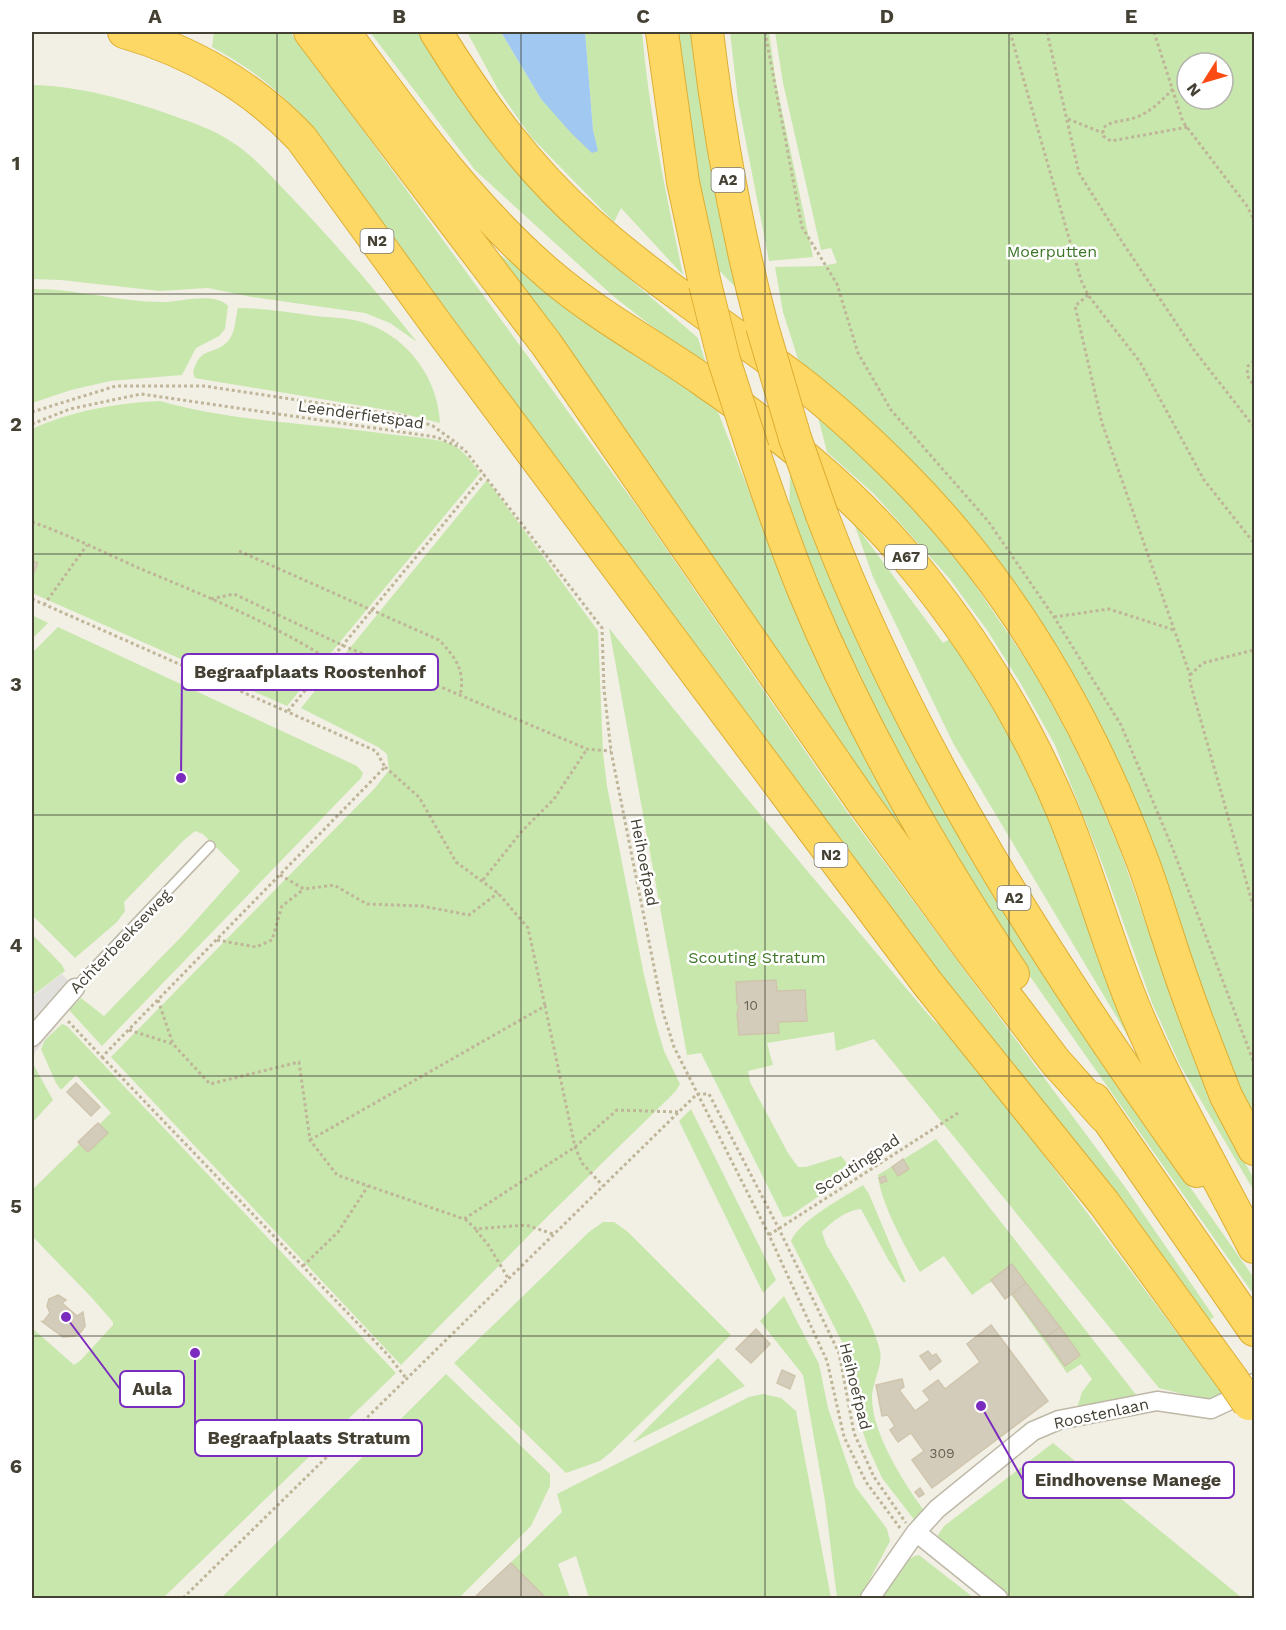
<svg xmlns="http://www.w3.org/2000/svg" width="1286" height="1630" font-family="'Work Sans',sans-serif">
<style>
.green{fill:#c8e7ad;fill-rule:evenodd}
.parking{fill:#e3e1dd}
.water{fill:#a0c8f0}
.building{fill:#d4ccba;stroke:#cfc5ad;stroke-width:1.5}
.lines{fill:none;stroke-linecap:round;stroke-linejoin:round}
.lane-casing{stroke:#beb8a7;stroke-width:12}
.street-casing{stroke:#beb8a7;stroke-width:21}
.highway-casing{stroke:#ddae34;stroke-width:34}
.path{stroke:#bfb598;stroke-width:3;stroke-dasharray:3 3;stroke-linecap:butt}
.lane{stroke:#fff;stroke-width:9}
.street{stroke:#fff;stroke-width:18}
.highway{stroke:#fed864;stroke-width:32}
.highway-bridge-casing{stroke:#ddae34;stroke-width:34;stroke-linecap:butt}
.highway-bridge{stroke:#fed864;stroke-width:32}
.grid{fill:none;stroke:#444034;stroke-width:1.5;stroke-opacity:0.55}
.labels{text-anchor:middle;stroke-width:5;stroke-linejoin:round;paint-order:stroke}
.number-label{font-size:14px;fill:#686356}
.shield{fill:#fff;stroke:#7c7971;stroke-width:1.5}
.shield-label{font-size:15px;font-weight:bold;fill:#444034}
.park-label{font-size:16px;fill:#3e7628;stroke:#fff}
.street-label{font-size:16px;fill:#444034;stroke:#fff}
.leader{fill:none;stroke:#7b2cbf;stroke-width:2}
.callout-dot{fill:#7b2cbf;stroke:#fff;stroke-width:2}
.callout{fill:#fff;stroke:#7b2cbf;stroke-width:2}
.callout-label{font-size:18px;text-anchor:middle;font-weight:bold;fill:#444034}
.neatline{fill:none;stroke:#444034;stroke-width:2}
.grid-label{font-size:20px;text-anchor:middle;font-weight:bold;fill:#444034}
</style>
<rect width="100%" height="100%" fill="#f2efe4"/>
<path class="green" d="M214,32H290L325,78L641,512L845,809L1125,1187L1214,1317L1204,1325L530,423L315,131C284,94 254,70 212,47Z
M370,32H419L443,73L464,106L527,184L579,235L698,338L708,370L613,296L475,170Z
M467,32H501L541,99L597,151L593,130L585,32H642C649,113 666,194 683,275L621,208L614,222L531,137L499,91Z
M676,32H697L740,292L715,266L698,184Z
M730,32H769L776,83L813,257L769,261L738,101Z
M775,32H1254V1120L1240,1092L1132,803L883,436L798,359L783,312L775,267L823,266L837,263L831,248L821,250L783,83ZM1187,63H1223V99H1187Z
M32,85C80,86 129,100 174,116C194,123 214,130 232,142C255,157 273,178 292,198C336,244 377,292 417,342L390,323L365,313L252,297L208,288L160,291L61,280L32,279Z
M498,254L563,296L645,361L692,391L718,412L790,596L833,692L879,784L933,880L535,304Z
M32,289C75,288 122,303 166,302C182,301 216,292 228,306L225,329L219,336L196,348L182,375L110,381L71,390L32,403Z
M238,308C261,308 285,312 308,315C327,318 350,317 368,324C409,339 438,379 440,423L393,411L195,378L193,373C200,344 215,357 229,340C236,330 235,319 238,308Z
M160,401C233,422 312,423 387,434C403,436 437,438 451,444C464,450 471,462 480,473L287,706L32,593V429C71,411 117,403 160,401Z
M818,417L885,477L922,517L962,566L1035,673L1069,736L1099,799L1120,850L1192,1055L1222,1121L1254,1179V1191L1180,1065L1152,1003L1102,863L1055,745L1021,684L987,630L949,578L874,494L827,452Z
M790,473L837,584L1171,1160L1254,1278V1295L998,931L901,771L789,525Z
M487,480L598,631L603,753L607,786L644,975L655,1020L664,1051L680,1084L675,1092L549,1215L401,1365L111,1057L375,788L389,770L387,754L378,747L301,708Z
M854,523L943,643L953,637L1026,752L1156,1083L953,743L873,577Z
M32,615L48,623L32,639Z
M58,627L357,766L363,773L361,778L102,1046L69,1010L81,998L104,1016L183,935L240,871L203,834L195,831L184,840L124,902L125,911L117,922L75,958L32,915V653Z
M609,628C714,761 824,891 933,1020L959,1042L1226,1398L1207,1400L1159,1388L874,1039L836,1051L834,1032L767,1043L773,1065L748,1071L750,1082L788,1153L798,1167H806L841,1156L854,1172L790,1216L783,1217L701,1053L687,1055Z
M32,934L62,965L65,971L32,996Z
M62,1024L67,1026L396,1373L163,1598H32V1328L74,1365L81,1360L113,1325V1322L92,1298L32,1236V1190L111,1113L76,1075L61,1090L56,1083L41,1049L45,1040Z
M32,1062L53,1100L32,1123Z
M691,1109L776,1280L763,1293L679,1121Z
M936,1139L1137,1396L1077,1408L1082,1392L1092,1379L1081,1364L1067,1373L1000,1279L987,1284L972,1295L944,1256L920,1272C906,1249 880,1202 878,1175Z
M863,1185L869,1194L906,1282H903L889,1261L861,1209C847,1210 831,1222 822,1232L826,1244C842,1272 874,1321 880,1351C883,1365 873,1381 872,1396C871,1433 905,1485 927,1515L916,1522L882,1478L868,1447L859,1420L844,1346L791,1241C799,1221 844,1197 863,1185Z
M603,1222H614L628,1232L731,1335L611,1452L600,1461L566,1473L454,1363L589,1232Z
M784,1296L819,1364L828,1408L855,1486L887,1529L890,1541L860,1598H837L825,1501L803,1375L760,1321Z
M718,1358L745,1386L632,1443Z
M446,1374L550,1474V1486L531,1526L459,1598H221Z
M763,1394L781,1398L796,1411L831,1598H589L576,1556L558,1564L570,1598H525L519,1593L517,1596L497,1576L562,1512L557,1494L749,1397Z
M1053,1443L1224,1583L1242,1598H1009L939,1538L938,1535L944,1526Z
M919,1555L974,1598H881C890,1584 901,1558 919,1555Z"/>
<path class="parking" d="M62,974L82,995L32,1056V997Z"/>
<path class="water" d="M501,32H585L593,130L598,151L592,153L572,134L541,99Z"/>
<path class="building" d="M33,561L38,563L32,577V564Z
M776,980L777,991L805,990L807,1021L778,1022L779,1033L739,1035L737,1013L739,1006L737,1004L736,982Z
M76,1083L100,1107L91,1116L67,1092Z
M98,1123L108,1133L88,1152L78,1142Z
M903,1159L909,1169L898,1176L892,1167Z
M885,1176L887,1181L881,1183L879,1178Z
M1012,1264L1026,1283L1005,1299L991,1280Z
M1026,1283L1060,1327L1045,1338L1012,1294Z
M58,1295L66,1300L62,1303L77,1316L83,1312L85,1326L81,1332L75,1336L63,1337L41,1321L43,1322L50,1313L47,1306L49,1299Z
M991,1325L1048,1401L932,1488L912,1460L924,1451L911,1433L898,1442L890,1430L895,1426L888,1415L882,1416L876,1385L902,1379L904,1387L899,1390L915,1411L930,1400L923,1391L938,1380L945,1389L980,1362L967,1344Z
M1060,1327L1080,1355L1065,1366L1045,1338Z
M756,1329L770,1344L751,1363L736,1349Z
M928,1351L932,1356L936,1354L941,1361L930,1370L920,1356Z
M782,1370L795,1376L790,1389L777,1383Z
M920,1488L924,1494L919,1497L915,1492Z
M511,1563L546,1598H474L497,1576Z"/>
<g class="lines">
<g class="lane-casing">
<path id="lane" d="M75,988L210,846"/>
</g>
<g class="street-casing">
<path id="street" d="M32,1037L75,988
M916,1532L998,1598
M870,1598L916,1532L937,1509L1033,1431L1059,1420L1157,1401L1211,1409L1226,1402L1254,1383"/>
</g>
<g class="highway-casing">
<path id="highway" d="M124,32C191,51 253,87 301,138L437,325L928,984L1104,1203L1232,1379
M310,32L547,345L861,800L970,949L1055,1061L1105,1117
M344,32C407,117 468,205 550,275C598,316 653,345 704,381C774,429 849,490 904,554C970,632 1024,719 1063,812C1090,877 1108,945 1135,1010C1169,1091 1214,1169 1254,1247
M436,32C479,102 527,168 589,223C655,282 731,330 801,383C836,410 869,441 900,472C1007,579 1085,712 1139,852C1150,879 1158,907 1167,934C1181,978 1197,1022 1214,1065L1226,1096L1254,1149
M662,32L683,182L705,284
M707,32C719,133 736,228 762,326
M753,450C769,497 785,545 804,591C860,726 932,853 1013,974
M822,515C912,752 1050,966 1197,1171
M1094,1099L1254,1330"/>
</g>
<path class="path" d="M765,32L802,227L837,284L858,353L891,410L988,521L1054,617L1121,725L1172,847L1254,1063
M1010,32L1081,280L1088,295L1140,362L1204,480L1254,543
M1047,32L1079,173L1121,240L1194,350L1254,427
M1154,32L1183,122L1247,206L1254,220
M1173,89C1160,102 1148,115 1130,119C1119,122 1111,121 1103,128V136L1111,141L1188,127
M1068,119L1103,133
M1088,295L1075,306L1102,423L1190,675V682L1254,909
M1254,361L1248,366L1247,375L1254,386
M32,412L116,386H204L405,416L433,426L458,444
M32,424L70,409L141,394L436,437L464,449L602,628L604,689L611,751L663,1012L674,1047L769,1235L827,1361L844,1437L866,1482L900,1528
M32,522C69,535 105,553 141,569C206,596 272,623 331,661
M239,551L439,640C455,656 466,672 460,695
M32,599L376,751L385,767L102,1057L67,1020
M211,599L234,594L344,646L587,749L611,751
M44,605L87,545
M1054,617L1109,609L1174,630
M1190,675L1203,663L1254,650
M288,711L485,474
M385,767L419,797L456,862L498,893L528,928L545,1006
M280,875L304,889L334,885L367,904L422,906L469,915L498,893
M483,880L522,831L554,799L587,749
M217,940L256,947L272,940L282,906L304,889
M158,1000L173,1044
M129,1030L173,1044L210,1084L299,1062L310,1140L337,1175L464,1219L575,1147L617,1110L679,1112
M102,1057L388,1355L406,1378
M310,1140L545,1006L575,1147L582,1163L603,1186
M465,1219L476,1229L526,1225L553,1234
M476,1230L489,1246L508,1278
M769,1235L958,1113
M303,1266L338,1232L368,1186
M183,1598L697,1094H709L779,1229L839,1353L854,1433L874,1477L906,1523"/>
<use href="#lane" class="lane"/>
<use href="#street" class="street"/>
<use href="#highway" class="highway"/>
<g class="highway-bridge-casing">
<path id="highway-bridge" d="M705,284L724,360L753,450
M762,326L795,438L822,515
M1232,1379L1249,1404"/>
</g>
<use href="#highway-bridge" class="highway-bridge"/>
</g>
<path class="grid" d="M277,32V1598M521,32V1598M765,32V1598M1009,32V1598M32,294H1254M32,554H1254M32,815H1254M32,1076H1254M32,1336H1254"/>
<g class="labels">
<g class="number-label">
<text x="751" y="1010">10</text>
<text x="942" y="1458">309</text>
</g>
<g class="shield">
<rect x="711.5" y="168" width="33" height="24" rx="4.5"/>
<rect x="360.5" y="229" width="33" height="24" rx="4.5"/>
<rect x="885" y="545" width="42" height="24" rx="4.5"/>
<rect x="814.5" y="843" width="33" height="24" rx="4.5"/>
<rect x="997.5" y="886" width="33" height="24" rx="4.5"/>
</g>
<g class="shield-label">
<text x="728" y="185">A2</text>
<text x="377" y="246">N2</text>
<text x="906" y="562">A67</text>
<text x="831" y="860">N2</text>
<text x="1014" y="903">A2</text>
</g>
<g class="park-label">
<text x="1052" y="257">Moerputten</text>
<text x="757" y="963">Scouting Stratum</text>
</g>
<g class="street-label">
<text transform="translate(361 414) rotate(8)" y="6">Leenderfietspad</text>
<text transform="translate(645 862) rotate(79)" y="6">Heihoefpad</text>
<text transform="translate(120 941) rotate(-46)" y="6">Achterbeekseweg</text>
<text transform="translate(857 1164) rotate(-33)" y="6">Scoutingpad</text>
<text transform="translate(856 1386) rotate(76)" y="6">Heihoefpad</text>
<text transform="translate(1101 1413) rotate(-12)" y="6">Roostenlaan</text>
</g>
</g>
<path class="leader" d="M181 778L182 672M66 1317L120 1389M195 1353L195 1438M981 1406L1023 1480"/>
<g class="callout-dot">
<circle cx="181" cy="778" r="6"/>
<circle cx="66" cy="1317" r="6"/>
<circle cx="195" cy="1353" r="6"/>
<circle cx="981" cy="1406" r="6"/>
</g>
<g class="callout">
<rect x="182" y="654" width="256" height="36" rx="6"/>
<rect x="120" y="1371" width="64" height="36" rx="6"/>
<rect x="195" y="1420" width="227" height="36" rx="6"/>
<rect x="1023" y="1462" width="211" height="36" rx="6"/>
</g>
<g class="callout-label">
<text x="310" y="678">Begraafplaats Roostenhof</text>
<text x="152" y="1395">Aula</text>
<text x="309" y="1444">Begraafplaats Stratum</text>
<text x="1128" y="1486">Eindhovense Manege</text>
</g>
<rect width="1286" height="1630" fill="none" stroke="#ffffff" stroke-width="66"/>
<g transform="translate(1205 81) rotate(233)"><circle r="28" fill="#ffffff" stroke="#b4b3ae" stroke-width="1.5"/>
<path d="M0-4.5L10 22L0 15L-10 22Z" fill="#fa4b14"/>
<text y="-9" font-size="16" font-weight="bold" text-anchor="middle" fill="#444034">N</text>
</g>
<rect x="33" y="33" width="1220" height="1564" class="neatline"/>
<g class="grid-label">
<text x="155" y="23">A</text>
<text x="399" y="23">B</text>
<text x="643" y="23">C</text>
<text x="887" y="23">D</text>
<text x="1131" y="23">E</text>
<text x="16" y="170">1</text>
<text x="16" y="431">2</text>
<text x="16" y="691">3</text>
<text x="16" y="952">4</text>
<text x="16" y="1213">5</text>
<text x="16" y="1473">6</text>
</g>
</svg>
